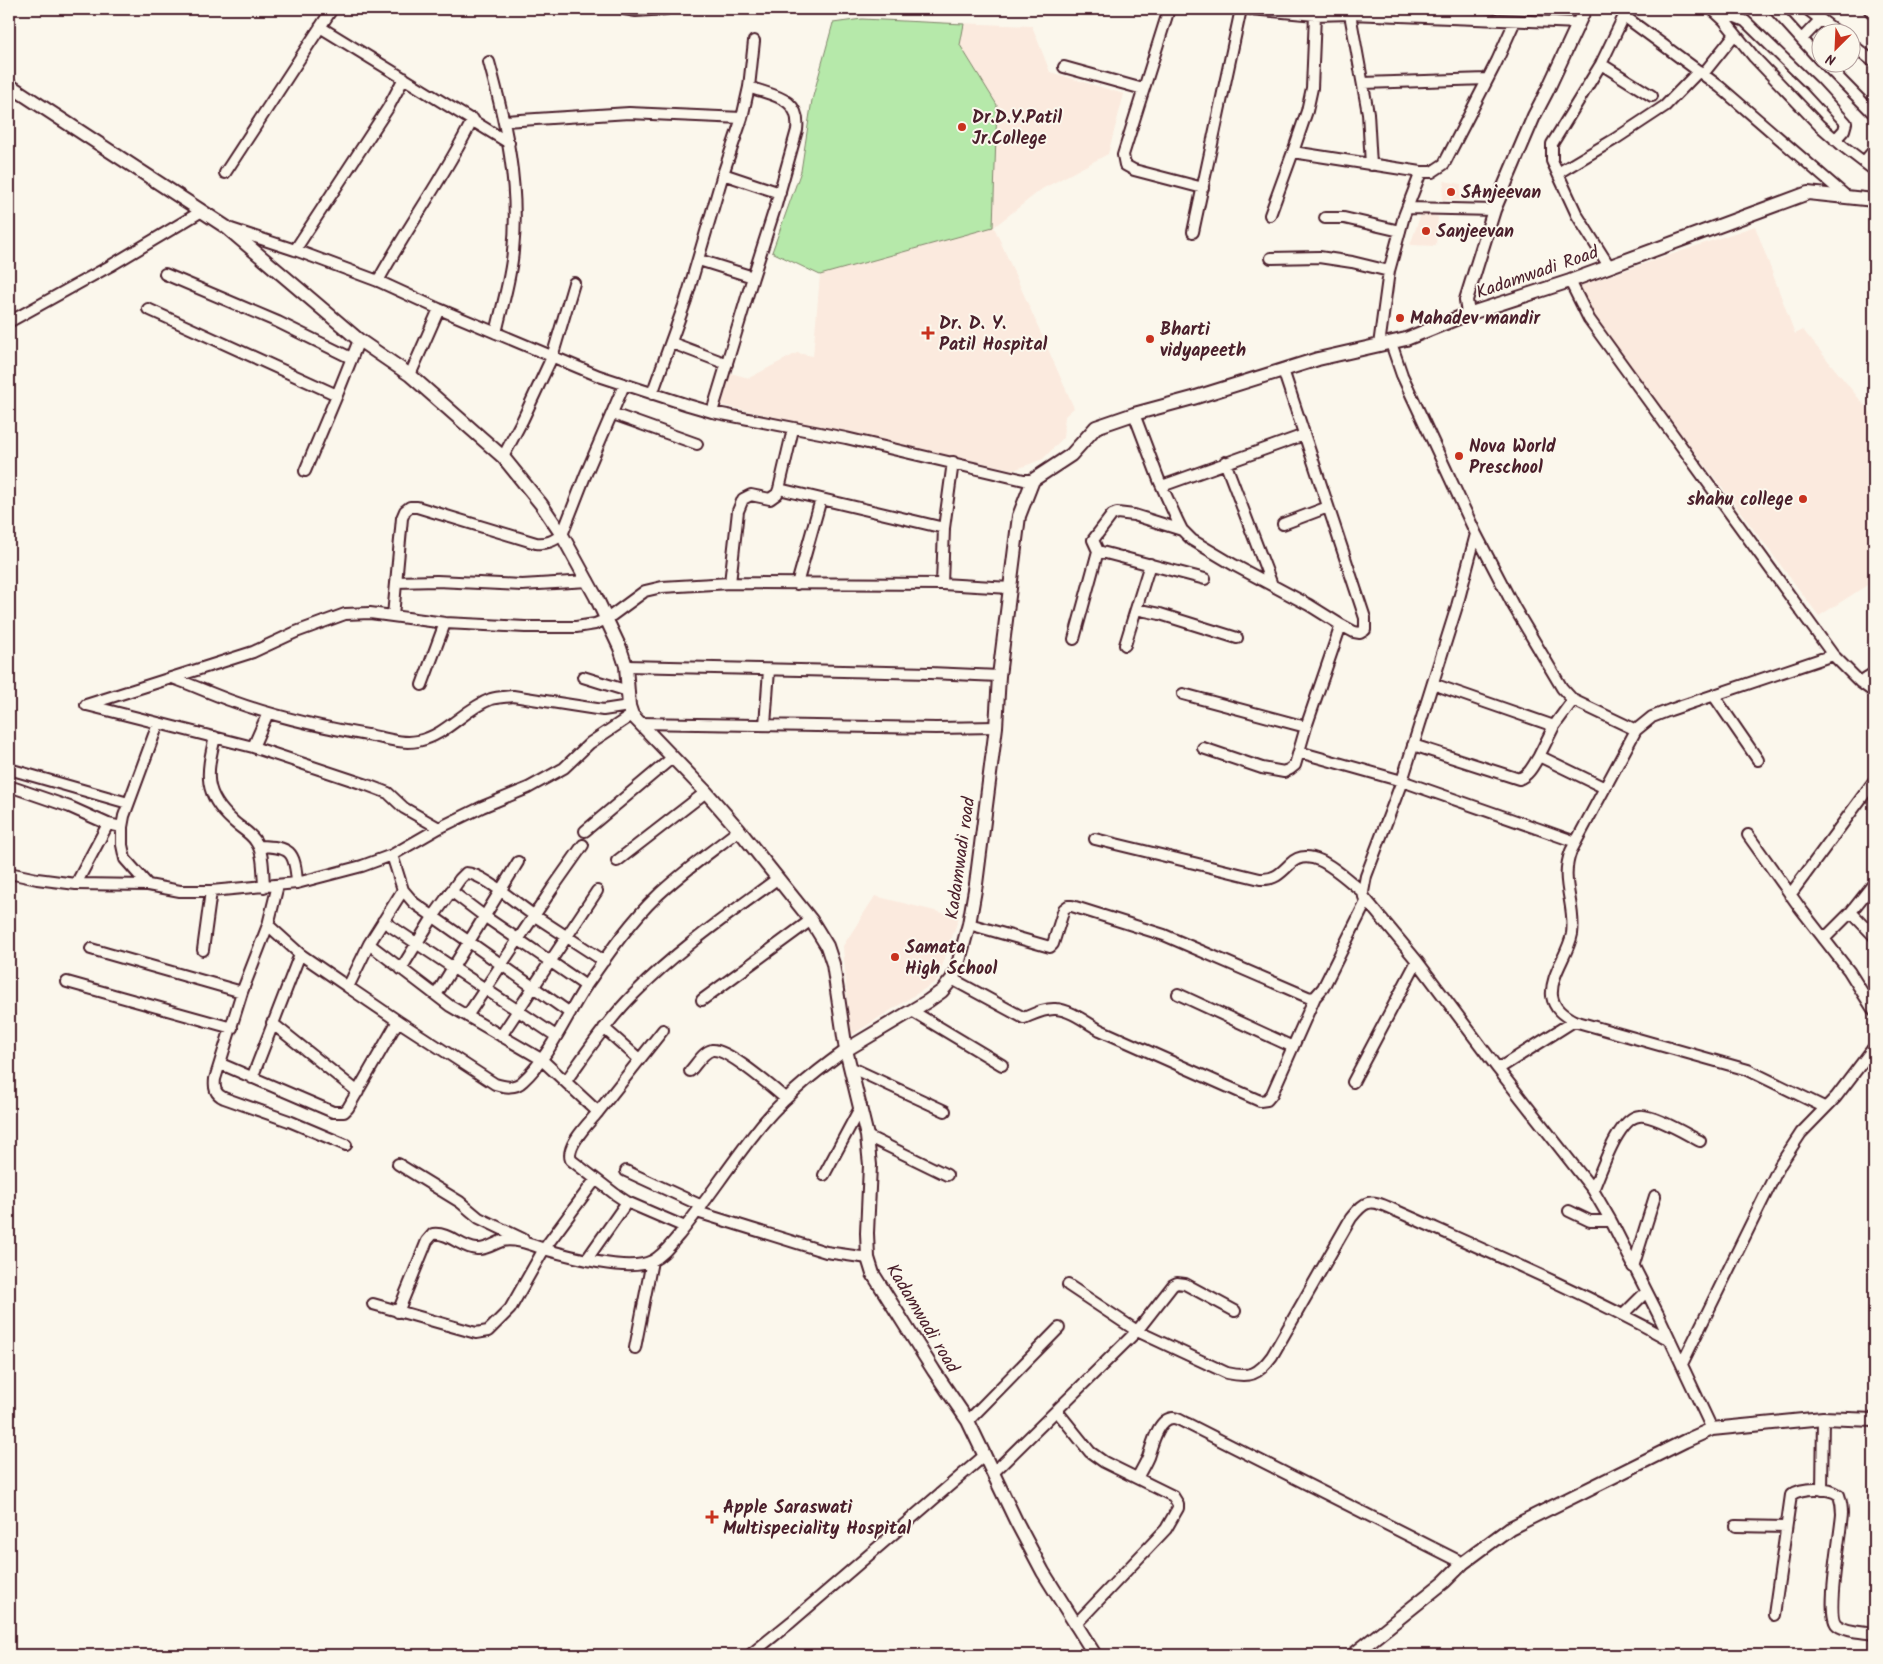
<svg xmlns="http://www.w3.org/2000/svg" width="1883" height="1664" font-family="Kalam,sans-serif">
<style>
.built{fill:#fbeade}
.green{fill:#b6e9aa;stroke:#80846a}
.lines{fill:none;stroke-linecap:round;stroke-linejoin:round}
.minor-casing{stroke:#4a1f2b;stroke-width:14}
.tertiary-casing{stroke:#4a1f2b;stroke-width:16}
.minor{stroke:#fbf7ec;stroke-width:10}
.tertiary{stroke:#fbf7ec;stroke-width:12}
.poi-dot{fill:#c8321e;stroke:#fbf7ec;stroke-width:2}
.labels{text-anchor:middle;stroke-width:4;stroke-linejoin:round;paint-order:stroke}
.poi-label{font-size:18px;font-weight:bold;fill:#4a1f2b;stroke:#fbf7ec;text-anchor:start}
.street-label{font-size:18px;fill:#4a1f2b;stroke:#fbf7ec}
</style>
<rect width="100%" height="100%" fill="#fbf7ec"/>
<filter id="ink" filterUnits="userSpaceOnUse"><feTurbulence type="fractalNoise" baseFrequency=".02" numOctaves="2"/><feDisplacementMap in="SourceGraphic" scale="10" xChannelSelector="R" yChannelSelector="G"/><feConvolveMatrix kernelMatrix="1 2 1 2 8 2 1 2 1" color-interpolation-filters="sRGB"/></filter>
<g filter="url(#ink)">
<path class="built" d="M862,19L1032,26L1050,72L1124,94L1108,154L1042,189L994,227L1074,408L1065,416L1063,438L1043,459L1014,470L721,405L730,373L749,378L797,353L813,356L820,275L772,252L801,171L812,100L833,23Z
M1444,181L1461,184L1460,200H1442Z
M1422,211L1438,217L1436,246L1410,245Z
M1755,226L1795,334L1803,330L1874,417V584L1872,582L1819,616L1599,325L1579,286Z
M875,896L959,917L937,981L850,1036L843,946Z"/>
<path class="green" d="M862,19L964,24L960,45L997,105L993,227L820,275L772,252L801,171L812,100L833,23Z"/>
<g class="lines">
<g class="minor-casing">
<path id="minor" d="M624,9L636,11L666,9
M1169,9L1123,155L1125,165L1134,170L1203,188
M1250,9L1315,15L1350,14L1579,23
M1627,9L1624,16L1720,87L1847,197
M1712,9L1724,20L1754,57L1819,125L1844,147L1874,170
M1774,9L1820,60
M1807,9L1837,32
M1869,9L1874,15
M1350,14L1368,113L1371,165
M1315,15L1312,88L1307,111L1293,152L1421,172H1432L1444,164L1497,61L1515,21
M1724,20L1733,16L1745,21L1812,86L1846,123L1844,130L1835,140
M320,27L509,143
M1802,39L1820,20
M1850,43L1874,62
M489,62C506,124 520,186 513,251C511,278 502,306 496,333
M1823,62L1874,114
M1601,64L1652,96
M1064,67L1143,89
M1703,74L1735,34
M1363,83L1487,79
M505,121L629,113L742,118
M1864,162L1874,150
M225,173L332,9
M1558,173L1615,139L1665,106L1699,71
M723,174L780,193
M1408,208L1494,210
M1270,215L1293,152
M1325,218H1344L1400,231
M231,229L295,250L378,281L439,309L599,376L688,405L712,412L846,438L1024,480H1033
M1193,232L1241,9
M295,250L388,108L404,78
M1271,258L1319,257L1352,262L1389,271
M699,260L753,277L776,205L797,130C801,97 773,96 749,87
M1609,266L1577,215L1552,161V144L1601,64L1624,16
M165,274L278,322L351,358
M378,281C408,226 445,176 473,119
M1570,281L1589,319L1833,655L1670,710L1652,717L1636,730L1571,851C1559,882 1576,903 1572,934C1568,955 1550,975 1552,996C1554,1009 1563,1015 1574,1021
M148,309L337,395L359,340
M9,322L110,266L202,211
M672,343L727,364
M1391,343L1402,375L1476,534L1457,606L1402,781L1366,876L1363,892L1364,897L1417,961L1498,1069L1593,1190L1611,1221L1658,1314L1712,1429
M1379,345L1389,271L1404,216L1421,172
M410,375L439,309
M652,394L686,300L723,174L742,118L749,87L754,41
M712,412L753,277
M613,414L697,444
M1134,414L1159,480L1178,522L1182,530L1192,540L1234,565L1309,605L1341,625L1354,632L1360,633L1365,630V618L1283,370
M793,429L779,489L944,528
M503,457L523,419L552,357L574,283
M953,462L944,528L942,584L1010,588
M1225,462L1272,585
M305,471L337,395
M1162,486L1304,435
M1283,524L1328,507
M1476,534L1514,607L1562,688L1573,700L1636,730
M1098,551L1205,579
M396,582L437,581L522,585L588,581
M730,583L738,511L743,499L751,495L770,499L777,494L779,489
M797,584L821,499
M1136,609L1150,564
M393,616L402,518L405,511L410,507H417L536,543C547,544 553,541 562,535L585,476L624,385
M1074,639L1098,551L1093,540L1112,515L1117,513L1134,515L1182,530
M1125,645L1136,609L1160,614L1237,638
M1833,655L1860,682L1874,692
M626,666L930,673L999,676
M583,677L628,691
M173,678C192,685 210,693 229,700C275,717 325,728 373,736C388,739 404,744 418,741C447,735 464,709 491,699C498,697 506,697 513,696L603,710L629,706
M1860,682L1874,673
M1433,684L1554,726
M422,685L445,623
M1183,694L1306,727L1341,625
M1714,696L1758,760
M1573,700L1554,726L1539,756L1605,788
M86,705L253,652L296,632L345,614L370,613L445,623L525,627H576L595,624L607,619L645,591L662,587L730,583L942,584
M87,705L253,747L367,785L388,793L404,808L439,828
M639,723L936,728L996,727
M158,724L124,816L122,827V845L125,859L148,885L180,891H211L297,883L362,866L392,855L439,828L482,807L528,788L564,768L590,743L632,715
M765,725L769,670
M215,737C206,774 203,794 233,821C240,828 251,833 256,842C264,853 263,873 264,887
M1413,745L1519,779C1529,775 1533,766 1539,756
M253,747L268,713
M1203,748L1262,768L1284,772L1290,769L1295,765L1306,727
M1299,752L1402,781L1576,842
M9,769L128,803
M15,788L70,807L108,824
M585,831L672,758
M1748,835L1800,908L1849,971L1874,1011
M1095,839L1260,879C1274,880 1280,874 1290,864C1312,842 1344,878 1363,892
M259,846C290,847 295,850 297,883
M617,861L706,792
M9,873L37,879L76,884L108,824L122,827
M1874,883L1851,912L1874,936
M76,884L148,885
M278,885L268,925L242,992L215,1079C214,1088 215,1094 224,1098L289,1121L346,1145
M403,890L414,903L570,1013
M451,891L484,916L586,986
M1790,895L1874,781
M383,921L556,1036
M969,924L1050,947L1053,944L1064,909L1068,906H1072L1164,935L1310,998L1315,997L1323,988L1366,902
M1824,939L1851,912
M369,944L450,1006L541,1059L598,1112C589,1123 565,1146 571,1160L615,1194L627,1202L685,1227
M91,949L242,992
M203,950L211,891
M300,954L348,987
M401,969L433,917L460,879L466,873C483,873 519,906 535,916C558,931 581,946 604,961
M952,979L1024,1018C1034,1014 1045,1008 1056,1009C1071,1010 1087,1023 1100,1030L1260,1101L1267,1100L1272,1094L1315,997
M67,982L232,1028
M1178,994L1293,1047
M436,995L518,862
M702,1000L811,920
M912,1011L1002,1065
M467,1016L552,889L583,845
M398,1021L495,1084C505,1087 515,1089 523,1081C549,1058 568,1012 588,983C609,953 630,922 656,897C682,872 711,852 739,830
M272,1023L358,1092
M604,1028L639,1059
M501,1036L597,891
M221,1064L333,1112H344L348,1108L398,1021L348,987L369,944L403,890L392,855
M850,1067L945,1111
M1498,1069L1574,1021L1748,1070L1824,1107
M690,1071C696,1065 703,1052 712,1050C727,1048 773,1088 786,1099
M252,1078L300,954L268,925
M566,1081C587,1052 608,1020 634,994C677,950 728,915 777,879
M1353,1082L1417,961
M598,1112L663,1030
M867,1136L947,1175
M398,1164L460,1202L479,1218L523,1239
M626,1171L702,1206
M824,1175L861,1106
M1593,1190C1601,1172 1618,1118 1639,1116C1653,1114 1686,1134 1700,1141
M1569,1211L1590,1221H1611
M697,1212L826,1252L868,1258
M544,1249L595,1180
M587,1259L627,1202
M1633,1267L1655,1196
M1068,1285L1137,1331L1227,1373C1250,1378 1258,1375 1272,1356L1351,1218C1365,1200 1370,1199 1390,1208C1484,1250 1579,1290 1670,1340
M373,1304L476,1333L488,1331L510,1309L544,1249C569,1256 629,1273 652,1261C663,1256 671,1244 679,1235C705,1203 727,1169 752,1137C778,1102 811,1075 846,1050
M398,1312L427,1241L433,1234C449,1232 461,1248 477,1249C486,1250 493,1244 502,1241C515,1238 532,1245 544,1249
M1624,1314L1646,1292
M635,1348L652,1261
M1682,1364L1780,1165L1801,1133L1836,1097L1874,1047
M1057,1411L1090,1452L1104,1462L1173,1496L1178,1504V1508L1166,1529L1075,1625
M968,1421L1059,1328
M993,1473L1137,1331L1173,1285L1177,1283L1185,1284L1235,1311
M1137,1478C1141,1471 1145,1464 1148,1457C1152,1446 1158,1418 1173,1418C1178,1418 1183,1422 1188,1424L1463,1563
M1822,1490L1823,1418
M1736,1526L1786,1527
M1774,1615L1791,1495C1802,1487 1828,1487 1839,1495C1841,1501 1842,1507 1842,1514C1841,1532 1825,1616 1837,1625C1846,1632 1863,1632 1874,1634
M750,1655L791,1622L985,1455"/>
</g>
<g class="tertiary-casing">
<path id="tertiary" d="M9,85L226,227L359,340L410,375L503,457L541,504L562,535L596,597L620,648L626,666L629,706L632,715L706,792L739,830L811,920L827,946L833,964L846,1050L867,1136L870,1165L867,1233L868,1258L873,1274L934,1371L968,1421L1016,1521L1043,1572L1095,1655
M1468,314L1466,300L1494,210L1534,116L1547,91L1585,9
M846,1050L928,1001L942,991L952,979L957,968L969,924L976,884L996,727L999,676L1019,516L1033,480L1071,455L1096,427L1134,414L1193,398L1318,359L1406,339L1468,314L1570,281L1808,193L1874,200
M1353,1655L1444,1582L1463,1563L1510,1528L1685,1441L1712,1429L1823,1418L1874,1420"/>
</g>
<use href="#minor" class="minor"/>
<use href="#tertiary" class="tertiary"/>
</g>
</g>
<g class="poi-dot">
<circle cx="962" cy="127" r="5"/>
<circle cx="1451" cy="192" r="5"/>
<circle cx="1426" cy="231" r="5"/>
<circle cx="1400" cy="318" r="5"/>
<path d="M925.5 325.5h5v5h5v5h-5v5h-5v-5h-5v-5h5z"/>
<circle cx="1150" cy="339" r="5"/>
<circle cx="1459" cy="456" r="5"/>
<circle cx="1803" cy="499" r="5"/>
<circle cx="895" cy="957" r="5"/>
<path d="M709.5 1509.5h5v5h5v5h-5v5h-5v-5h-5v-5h5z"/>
</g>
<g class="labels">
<g class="poi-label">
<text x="972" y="123">Dr.D.Y.Patil<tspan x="972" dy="21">Jr.College</tspan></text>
<text x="1461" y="198">SAnjeevan</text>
<text x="1436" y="237">Sanjeevan</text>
<text x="1410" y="324">Mahadev mandir</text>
<text x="939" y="329">Dr. D. Y.<tspan x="939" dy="21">Patil Hospital</tspan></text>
<text x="1160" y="335">Bharti<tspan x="1160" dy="21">vidyapeeth</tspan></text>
<text x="1469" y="452">Nova World<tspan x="1469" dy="21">Preschool</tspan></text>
<text x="1793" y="505" text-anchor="end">shahu college</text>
<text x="905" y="953">Samata<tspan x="905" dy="21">High School</tspan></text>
<text x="723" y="1513">Apple Saraswati<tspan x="723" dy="21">Multispeciality Hospital</tspan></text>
</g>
<g class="street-label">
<text transform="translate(1537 272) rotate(-19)" y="6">Kadamwadi Road</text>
<text transform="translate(960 858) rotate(-82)" y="6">Kadamwadi road</text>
<text transform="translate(923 1318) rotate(59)" y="6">Kadamwadi road</text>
</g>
</g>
<rect width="1883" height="1664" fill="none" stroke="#fbf7ec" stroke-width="30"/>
<rect x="15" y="15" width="1853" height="1634" fill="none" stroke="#4a1f2b" stroke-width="2" filter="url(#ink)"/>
<g transform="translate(1836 48) rotate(204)"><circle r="24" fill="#fbf7ec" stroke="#b4a19f"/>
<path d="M0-4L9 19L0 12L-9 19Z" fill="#c8321e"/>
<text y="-8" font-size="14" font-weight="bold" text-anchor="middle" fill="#4a1f2b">N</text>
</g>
</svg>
